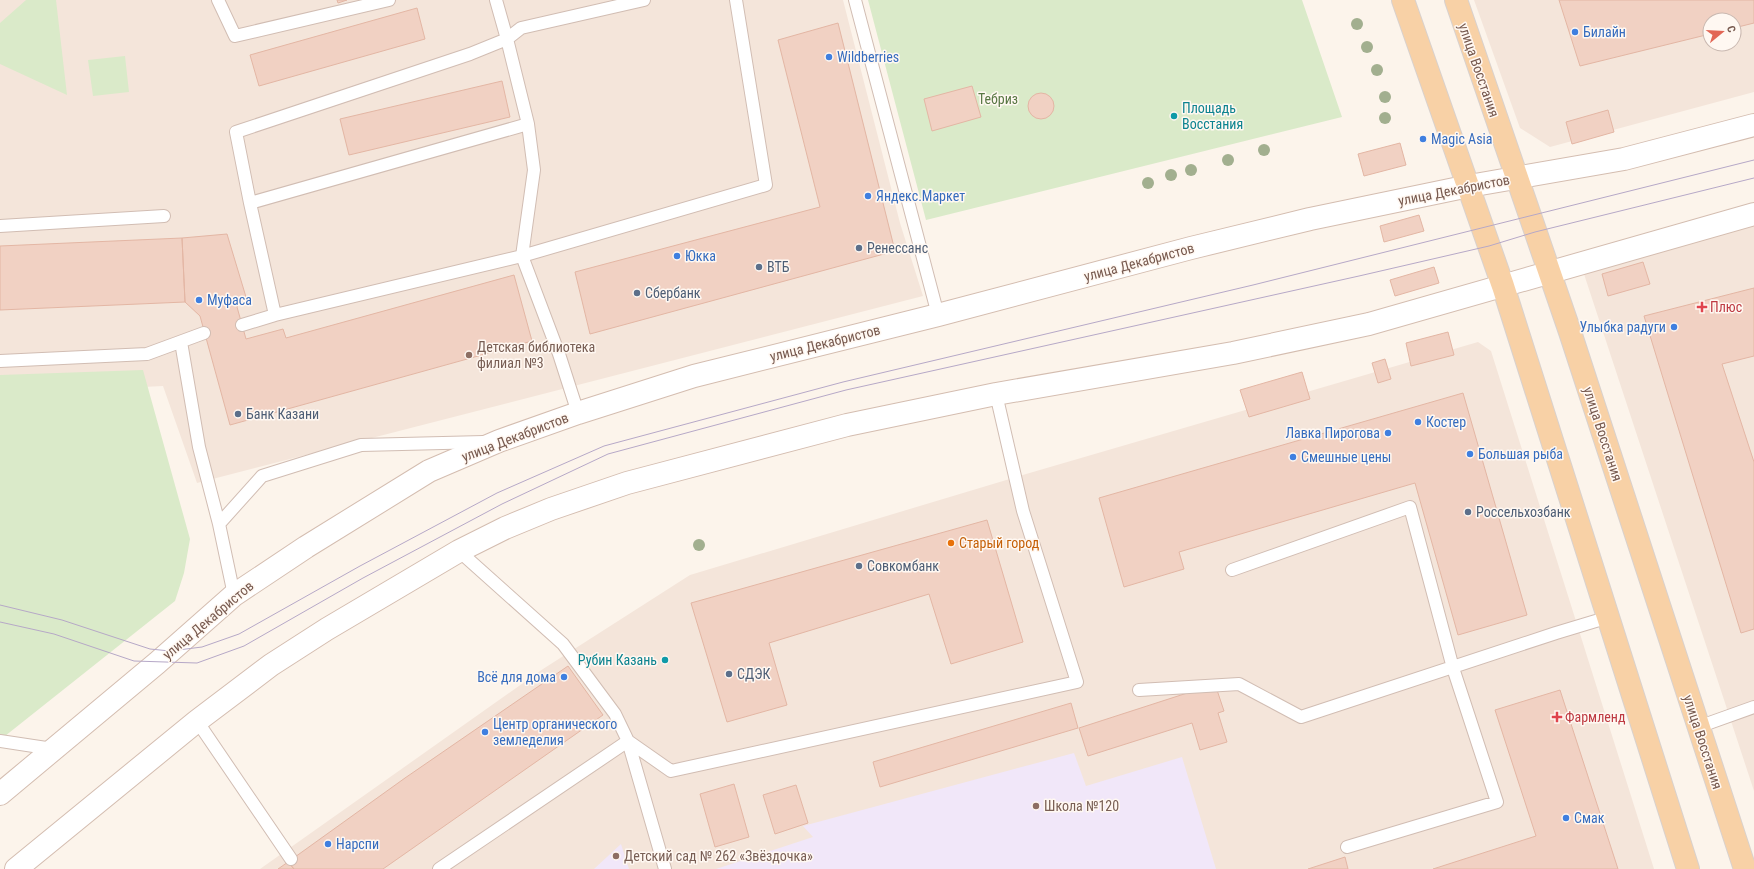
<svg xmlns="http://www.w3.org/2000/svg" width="1754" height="869" font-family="'Roboto Condensed',sans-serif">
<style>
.residential{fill:#f4e5da;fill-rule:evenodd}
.education{fill:#f1e7f9}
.green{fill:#daeac9}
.building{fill:#f1d1c3;stroke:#e3b6a4}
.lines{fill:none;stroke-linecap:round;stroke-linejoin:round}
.lane-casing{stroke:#d1bdb3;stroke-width:14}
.secondary-casing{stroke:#d4bdb0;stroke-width:24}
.primary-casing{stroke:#d9d1cd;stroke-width:24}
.lane{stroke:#fff;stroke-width:12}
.secondary{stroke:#fff;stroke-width:22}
.primary{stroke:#f8d1a6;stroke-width:22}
.tram{stroke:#b6a8c7;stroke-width:1}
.tree{fill:#a2af8f}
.shop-dot{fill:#3f7fe0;stroke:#fff8f2;stroke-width:1.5}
.culture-dot{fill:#0f9aa8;stroke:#fff8f2;stroke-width:1.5}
.service-dot{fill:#5c6f8a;stroke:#fff8f2;stroke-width:1.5}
.health-dot{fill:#e0444e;stroke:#fff8f2;stroke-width:1.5}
.education-dot{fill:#8d6e63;stroke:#fff8f2;stroke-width:1.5}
.food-dot{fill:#e8710a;stroke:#fff8f2;stroke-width:1.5}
.labels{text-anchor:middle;stroke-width:3;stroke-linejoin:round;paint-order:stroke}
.shop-label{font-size:14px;fill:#366cbe;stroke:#fff8f2;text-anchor:start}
.street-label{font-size:14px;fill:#77594e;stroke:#fff8f2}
.park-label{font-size:14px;fill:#587743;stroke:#fff8f2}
.culture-label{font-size:14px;fill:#0d838f;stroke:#fff8f2;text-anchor:start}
.service-label{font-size:14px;fill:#4e5e75;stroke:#fff8f2;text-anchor:start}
.health-label{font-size:14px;fill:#be3a42;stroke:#fff8f2;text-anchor:start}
.education-label{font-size:14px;fill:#785e54;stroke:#fff8f2;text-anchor:start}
.food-label{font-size:14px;fill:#c56008;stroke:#fff8f2;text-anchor:start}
</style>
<rect width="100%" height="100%" fill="#fcf4eb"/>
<path class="residential" d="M0,0H843L900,223L923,296L197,483L163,386L0,394Z
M1474,0H1754V92L1550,147L1520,128ZM1710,20H1734V44H1710Z
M1754,224V791L1582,268Z
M1478,342L1491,351L1654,869H260L543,669L690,575L1033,472Z"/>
<path class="education" d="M1074,753L1086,786L1182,757L1216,869H716L813,837L803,826Z
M621,844L629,869H594Z"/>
<path class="green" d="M26,0H56L67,95L0,64V23Z
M868,0H1302L1342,117L926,220Z
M125,56L129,92L93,96L88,60Z
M143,370L190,539L184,573L175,601L0,740V375Z"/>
<path class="building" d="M337,0H347L338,3Z
M1559,0H1754V23L1734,28V20H1710V34L1580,66Z
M417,8L425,39L259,86L250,55Z
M838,23L895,251L590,334L575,272L820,207L778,40Z
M502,81L510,117L349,155L340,119Z
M972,86L981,117L932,131L924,99Z
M1028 106a13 13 0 1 1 26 0a13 13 0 1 1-26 0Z
M1608,110L1614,132L1572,144L1566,122Z
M1400,143L1406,165L1364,176L1358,154Z
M1419,215L1424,231L1384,242L1380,226Z
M227,234L246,297L237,307L246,339L283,329L286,338L514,275L532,341L230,425L200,316L185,302L182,238Z
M182,238L185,302L0,310V246Z
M1643,262L1650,284L1608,296L1602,274Z
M1434,267L1439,283L1395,296L1390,280Z
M1754,288V356L1722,364L1754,462V629L1741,633L1644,316Z
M1448,332L1454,355L1411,366L1406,343Z
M1385,359L1391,379L1378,383L1372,363Z
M1302,372L1310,399L1249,417L1240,390Z
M1463,393L1527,615L1458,635L1415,483L1179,552L1184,569L1124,587L1099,498Z
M987,520L1023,642L951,664L929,594L769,643L787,705L727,722L691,603Z
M568,666L603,715L383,869H294L288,862L405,778Z
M1215,684L1224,711L1218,713L1227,742L1200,750L1192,723L1088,756L1079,728Z
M1560,690L1618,869H1433L1536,836L1495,710Z
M1071,703L1078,728L880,787L873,762Z
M734,784L749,837L715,847L700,794Z
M796,785L808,823L775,834L763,795Z
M1345,857L1348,869H1308Z
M288,862L294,869H278Z"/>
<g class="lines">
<g class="lane-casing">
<path id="lane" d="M218,0L235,36L389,0
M855,0L938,315
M250,203L236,132L470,54L507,39L496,0
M0,226L164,216
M275,315L250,203L528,124
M242,325L275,315L522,256L766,185L736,0
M181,342L199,447L219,524L234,595
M0,361L147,354L204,333
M578,413L559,354L522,256L534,170L528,124L507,39L521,28L644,0
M219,524L262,476L361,445L484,442
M459,551L563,644L615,714L628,741L665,869
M1232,570L1410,507L1453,668L1497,802L1347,847
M1139,690L1239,684L1301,717L1556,633L1609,617
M197,721L291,859
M1698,727L1754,707
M0,741L53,749
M439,869L628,741L671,771L1077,682L1023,511L996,394"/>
</g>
<g class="secondary-casing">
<path id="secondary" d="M0,794L157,663L234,595L306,547L429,471L499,441L578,413L694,376L938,315L1191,248L1310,219L1469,186L1624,159L1754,125
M16,869L197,721L271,665L327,629L459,551L505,528L551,509L627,483L847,425L996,394L1233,353L1369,324L1754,214"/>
</g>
<g class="primary-casing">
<path id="primary" d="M1403,0L1503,286L1688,869
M1456,0L1570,332L1745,869"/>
</g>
<use href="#lane" class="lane"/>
<use href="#secondary" class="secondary"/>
<use href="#primary" class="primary"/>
<path class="tram" d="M0,605L62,620L150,649L170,651L202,647L239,634L360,566L497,493L604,446L843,382L1253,285L1754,160
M0,622L54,634L134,661L197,663L244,646L363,578L502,504L608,454L846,390L1359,276L1489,246L1535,232L1754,178"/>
</g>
<g class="tree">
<circle cx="1357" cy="24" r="6"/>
<circle cx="1367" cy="47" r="6"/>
<circle cx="1377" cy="70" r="6"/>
<circle cx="1385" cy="97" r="6"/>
<circle cx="1385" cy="118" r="6"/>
<circle cx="1264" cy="150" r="6"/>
<circle cx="1228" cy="160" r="6"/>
<circle cx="1191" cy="170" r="6"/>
<circle cx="1171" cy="175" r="6"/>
<circle cx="1148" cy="183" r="6"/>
<circle cx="699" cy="545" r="6"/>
</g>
<g class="shop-dot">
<circle cx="1575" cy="32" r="4"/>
<circle cx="829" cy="57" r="4"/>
<circle cx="1423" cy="139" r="4"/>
<circle cx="868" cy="196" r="4"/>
<circle cx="677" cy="256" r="4"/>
<circle cx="199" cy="300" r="4"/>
<circle cx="1674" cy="327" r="4"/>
<circle cx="1418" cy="422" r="4"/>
<circle cx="1388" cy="433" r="4"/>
<circle cx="1470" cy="454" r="4"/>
<circle cx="1293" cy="457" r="4"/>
<circle cx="564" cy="677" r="4"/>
<circle cx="485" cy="732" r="4"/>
<circle cx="1566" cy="818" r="4"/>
<circle cx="328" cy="844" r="4"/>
</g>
<g class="culture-dot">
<circle cx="1174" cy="116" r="4"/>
<circle cx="665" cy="660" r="4"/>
</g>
<g class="service-dot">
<circle cx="859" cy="248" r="4"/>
<circle cx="759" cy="267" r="4"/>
<circle cx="637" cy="293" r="4"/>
<circle cx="238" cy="414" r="4"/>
<circle cx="1468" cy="512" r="4"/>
<circle cx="859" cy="566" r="4"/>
<circle cx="729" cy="674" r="4"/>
</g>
<g class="health-dot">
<path d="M1700 301h4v4h4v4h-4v4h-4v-4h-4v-4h4z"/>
<path d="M1555 711h4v4h4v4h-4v4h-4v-4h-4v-4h4z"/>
</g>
<g class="education-dot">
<circle cx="469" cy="355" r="4"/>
<circle cx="1036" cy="806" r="4"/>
<circle cx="616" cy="856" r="4"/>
</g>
<circle class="food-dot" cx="951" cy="543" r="4"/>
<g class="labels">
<g class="shop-label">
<text x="1583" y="37">Билайн</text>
<text x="837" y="62">Wildberries</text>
<text x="1431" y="144">Magic Asia</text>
<text x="876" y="201">Яндекс.Маркет</text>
<text x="685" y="261">Юкка</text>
<text x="207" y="305">Муфаса</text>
<text x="1666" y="332" text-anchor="end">Улыбка радуги</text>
<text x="1426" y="427">Костер</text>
<text x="1380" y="438" text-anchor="end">Лавка Пирогова</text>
<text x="1478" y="459">Большая рыба</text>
<text x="1301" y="462">Смешные цены</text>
<text x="556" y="682" text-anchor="end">Всё для дома</text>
<text x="493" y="729">Центр органического<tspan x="493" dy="16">земледелия</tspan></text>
<text x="1574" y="823">Смак</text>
<text x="336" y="849">Нарспи</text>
</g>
<g class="street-label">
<text transform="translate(1479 70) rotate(71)" y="5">улица Восстания</text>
<text transform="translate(1454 190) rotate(-11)" y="5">улица Декабристов</text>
<text transform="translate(1139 262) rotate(-15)" y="5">улица Декабристов</text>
<text transform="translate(825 343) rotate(-14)" y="5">улица Декабристов</text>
<text transform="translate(1603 434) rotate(72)" y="5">улица Восстания</text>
<text transform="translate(515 437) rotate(-21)" y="5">улица Декабристов</text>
<text transform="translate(208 620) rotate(-40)" y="5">улица Декабристов</text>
<text transform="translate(1703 742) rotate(72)" y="5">улица Восстания</text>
</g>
<g class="park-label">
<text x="998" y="104">Тебриз</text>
</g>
<g class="culture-label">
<text x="1182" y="113">Площадь<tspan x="1182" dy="16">Восстания</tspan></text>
<text x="657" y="665" text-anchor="end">Рубин Казань</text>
</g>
<g class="service-label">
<text x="867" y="253">Ренессанс</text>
<text x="767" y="272">ВТБ</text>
<text x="645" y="298">Сбербанк</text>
<text x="246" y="419">Банк Казани</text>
<text x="1476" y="517">Россельхозбанк</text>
<text x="867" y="571">Совкомбанк</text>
<text x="737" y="679">СДЭК</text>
</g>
<g class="health-label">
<text x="1710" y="312">Плюс</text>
<text x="1565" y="722">Фармленд</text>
</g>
<g class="education-label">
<text x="477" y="352">Детская библиотека<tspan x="477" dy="16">филиал №3</tspan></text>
<text x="1044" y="811">Школа №120</text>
<text x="624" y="861">Детский сад № 262 «Звёздочка»</text>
</g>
<g class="food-label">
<text x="959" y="548">Старый город</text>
</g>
</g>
<g transform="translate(1722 32) rotate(72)"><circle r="19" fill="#fff8f2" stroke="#c9b8b0"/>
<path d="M0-3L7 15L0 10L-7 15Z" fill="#e26655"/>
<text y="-6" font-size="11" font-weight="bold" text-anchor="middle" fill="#77594e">С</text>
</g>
</svg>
